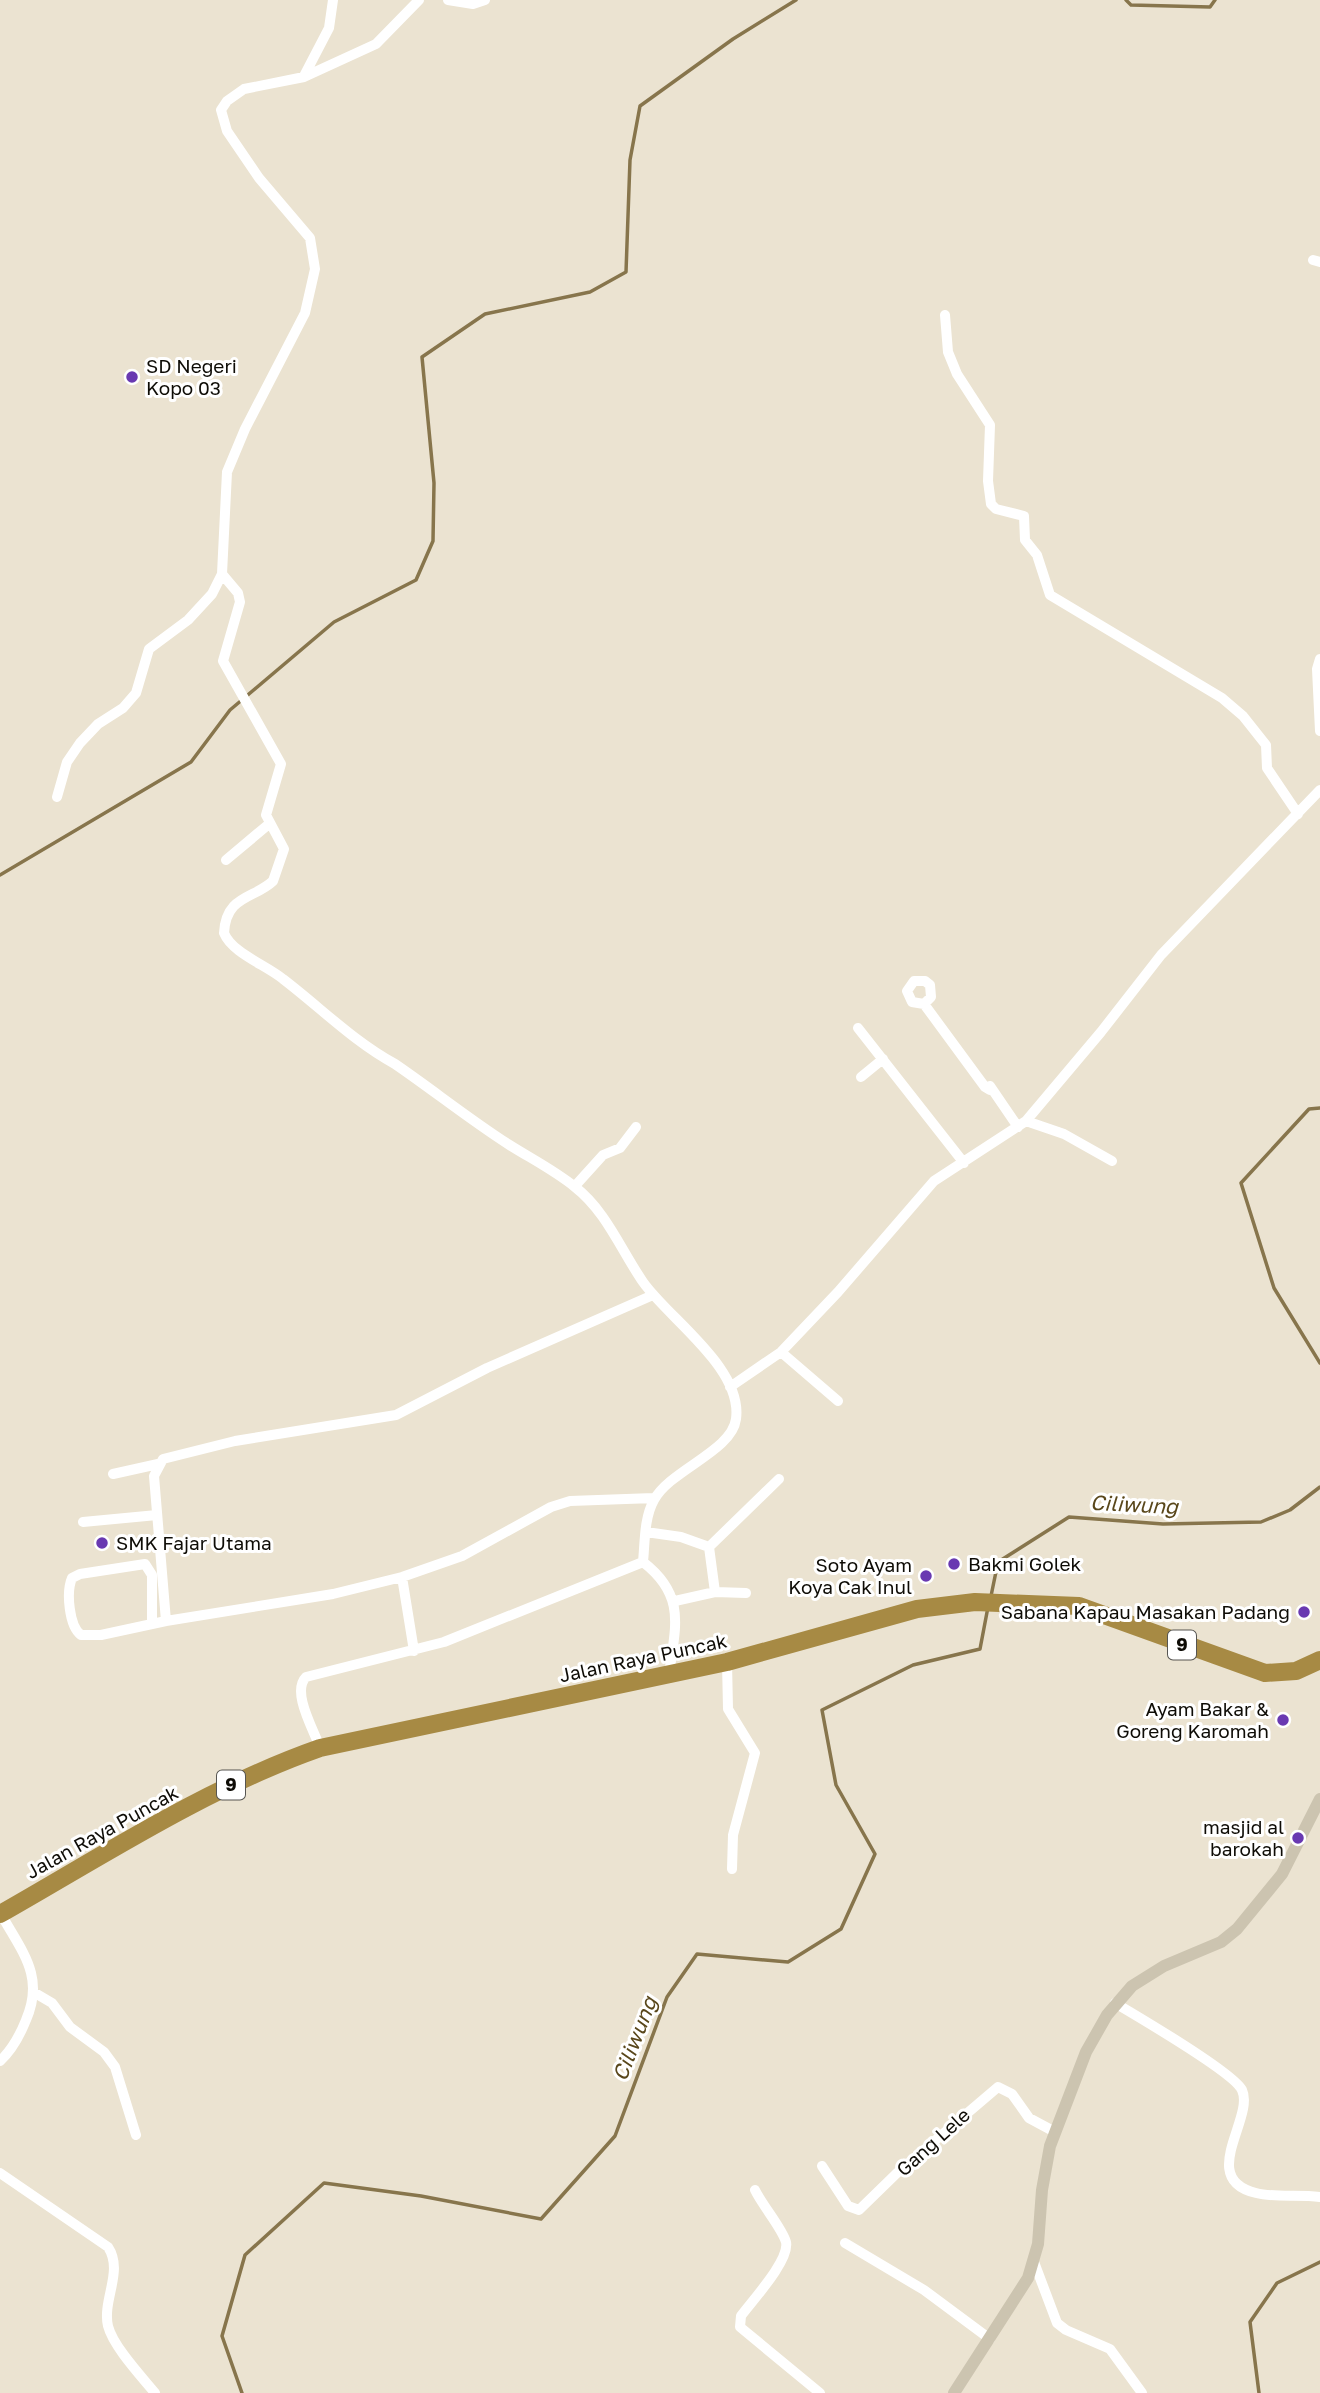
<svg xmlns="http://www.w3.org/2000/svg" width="1320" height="2393" font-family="'Golos Text',sans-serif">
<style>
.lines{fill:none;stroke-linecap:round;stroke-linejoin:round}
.stream{stroke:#87754c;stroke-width:3.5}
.street{stroke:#fff;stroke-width:10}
.secondary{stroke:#ccc4b0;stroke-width:12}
.highway{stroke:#a78a44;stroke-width:18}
.poi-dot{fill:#6939b1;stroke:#fff;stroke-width:2.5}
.labels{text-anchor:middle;stroke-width:6;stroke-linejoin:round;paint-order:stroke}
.shield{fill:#fff;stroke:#565551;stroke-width:2}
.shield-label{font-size:18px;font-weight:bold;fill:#0e0c06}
.poi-label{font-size:19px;fill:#0e0c06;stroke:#fff;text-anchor:end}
.street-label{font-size:19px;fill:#0e0c06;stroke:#fff}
.water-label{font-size:21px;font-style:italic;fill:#59471b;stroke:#fff}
</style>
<rect width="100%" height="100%" fill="#ebe3d1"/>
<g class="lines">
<path class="stream" d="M1126,0L1131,5L1210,7L1215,0
M0,875L191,762L230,710L334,622L416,580L433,541L434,483L422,357L485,314L590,292L626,272L630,160L640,106L733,39L796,0
M1320,1108L1309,1109L1241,1183L1274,1288L1320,1363
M991,1596L998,1562L1069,1517L1163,1524L1261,1522L1290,1510L1320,1487
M242,2393L222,2336L245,2255L324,2183L421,2196L541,2219L615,2136L667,1997L697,1954L788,1962L841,1929L875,1854L836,1785L822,1710L913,1665L980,1649L988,1607
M1259,2393L1250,2322L1277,2283L1320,2262"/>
<path class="street" d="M419,0L376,44L304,77L244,89L227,101L221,110L227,131L259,178L310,238L315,269L305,313L245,429L227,472L222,574L238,593L240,602L223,661L281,764L266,815L284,849L273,881C254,899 226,895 224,933C232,953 266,965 283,979C321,1008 353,1041 395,1064C433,1090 469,1119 508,1144C530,1158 554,1170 575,1187C606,1211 621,1250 643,1282C669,1319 743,1368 736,1419C732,1451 670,1470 654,1500C644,1518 645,1542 643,1562C687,1596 675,1627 669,1675
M448,0L473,4L485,0
M304,76L329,28L333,0
M1313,260L1320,262
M945,315L948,352L957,374L990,425L988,481L991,504L996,509L1024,516L1025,540L1037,555L1050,595L1222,698L1243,716L1266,745L1267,768L1298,814
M1320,659L1317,669L1320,731
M57,797L67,762L80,743L98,724L123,708L136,693L149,649L188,620L212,594L222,574
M226,860L269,824
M924,1004L931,997L930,985L925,981H914L907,991L912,1002L924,1004L985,1087L990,1090
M858,1028L964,1163
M861,1077L883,1059
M990,1086L1018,1127
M1026,1121L1064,1134L1112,1161
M575,1186L603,1155L620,1148L636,1127
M653,1295L487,1368L396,1415L235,1441L163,1459L154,1476L166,1621L333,1594L402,1577L462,1556L551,1507L570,1501L654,1498
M781,1352L838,1401
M730,1387L781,1352L838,1292L934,1181L1026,1121L1101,1032L1161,955L1320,790
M113,1474L158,1464
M83,1522L157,1515
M646,1532L681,1537L709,1547L715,1592
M709,1547L779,1479
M402,1577L414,1651
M675,1601L715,1592L746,1593
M152,1624V1575L145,1564L80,1574L72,1578C66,1592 69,1626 81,1635H101L166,1621
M727,1662L728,1709L755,1753L733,1835L732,1869
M320,1748C314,1730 291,1692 306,1677L444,1642L643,1562
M35,1993L52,2003L70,2027L104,2052L115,2067L136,2135
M1115,2003C1137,2016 1234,2073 1242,2090C1255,2118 1197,2179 1256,2193C1276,2198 1299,2194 1320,2197
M0,2061C12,2050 20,2035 26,2020C45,1976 22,1952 1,1914
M822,2166L848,2206L859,2210L897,2173L998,2087L1012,2094L1029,2118L1055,2132
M0,2173L108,2247C124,2271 102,2300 108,2326C113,2346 141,2376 155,2393
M755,2190C762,2205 782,2228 786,2242C790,2260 752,2301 741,2316L740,2327L820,2393
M845,2243L924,2290L990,2339
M1034,2262L1057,2323L1066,2330L1110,2349L1142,2393"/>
<path class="secondary" d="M954,2393L1028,2278L1038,2244L1042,2190L1050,2146L1086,2052L1107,2015L1132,1986L1164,1966L1221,1942L1237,1929L1282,1874L1320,1799"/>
<path class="highway" d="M0,1914C104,1855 206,1788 320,1748L727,1662L917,1609L975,1602L1079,1606L1265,1673L1296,1671L1320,1660"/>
</g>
<g class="poi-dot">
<circle cx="132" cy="377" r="7"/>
<circle cx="102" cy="1543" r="7"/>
<circle cx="954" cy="1564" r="7"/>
<circle cx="926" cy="1576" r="7"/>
<circle cx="1304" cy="1612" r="7"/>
<circle cx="1283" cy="1720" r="7"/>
<circle cx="1298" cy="1838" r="7"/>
</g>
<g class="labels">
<g class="shield">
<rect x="1168" y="1630.5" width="28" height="29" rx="5"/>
<rect x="217" y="1770.5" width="28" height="29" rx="5"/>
</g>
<g class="shield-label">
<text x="1182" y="1651">9</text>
<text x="231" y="1791">9</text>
</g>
<g class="poi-label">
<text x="146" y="373" text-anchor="start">SD Negeri<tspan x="146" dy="22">Kopo 03</tspan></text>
<text x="116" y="1550" text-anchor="start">SMK Fajar Utama</text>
<text x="968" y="1571" text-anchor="start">Bakmi Golek</text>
<text x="912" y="1572">Soto Ayam<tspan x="912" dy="22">Koya Cak Inul</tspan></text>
<text x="1290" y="1619">Sabana Kapau Masakan Padang</text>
<text x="1269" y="1716">Ayam Bakar &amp;<tspan x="1269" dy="22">Goreng Karomah</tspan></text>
<text x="1284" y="1834">masjid al<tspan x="1284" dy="22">barokah</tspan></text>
</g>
<g class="street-label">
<text transform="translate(643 1658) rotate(-12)" y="7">Jalan Raya Puncak</text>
<text transform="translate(102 1832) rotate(-29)" y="7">Jalan Raya Puncak</text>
<text transform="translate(933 2142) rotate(-42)" y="7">Gang Lele</text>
</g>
<g class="water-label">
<text transform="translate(1134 1505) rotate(3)" y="7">Ciliwung</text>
<text transform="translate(635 2039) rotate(-69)" y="7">Ciliwung</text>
</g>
</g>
</svg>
